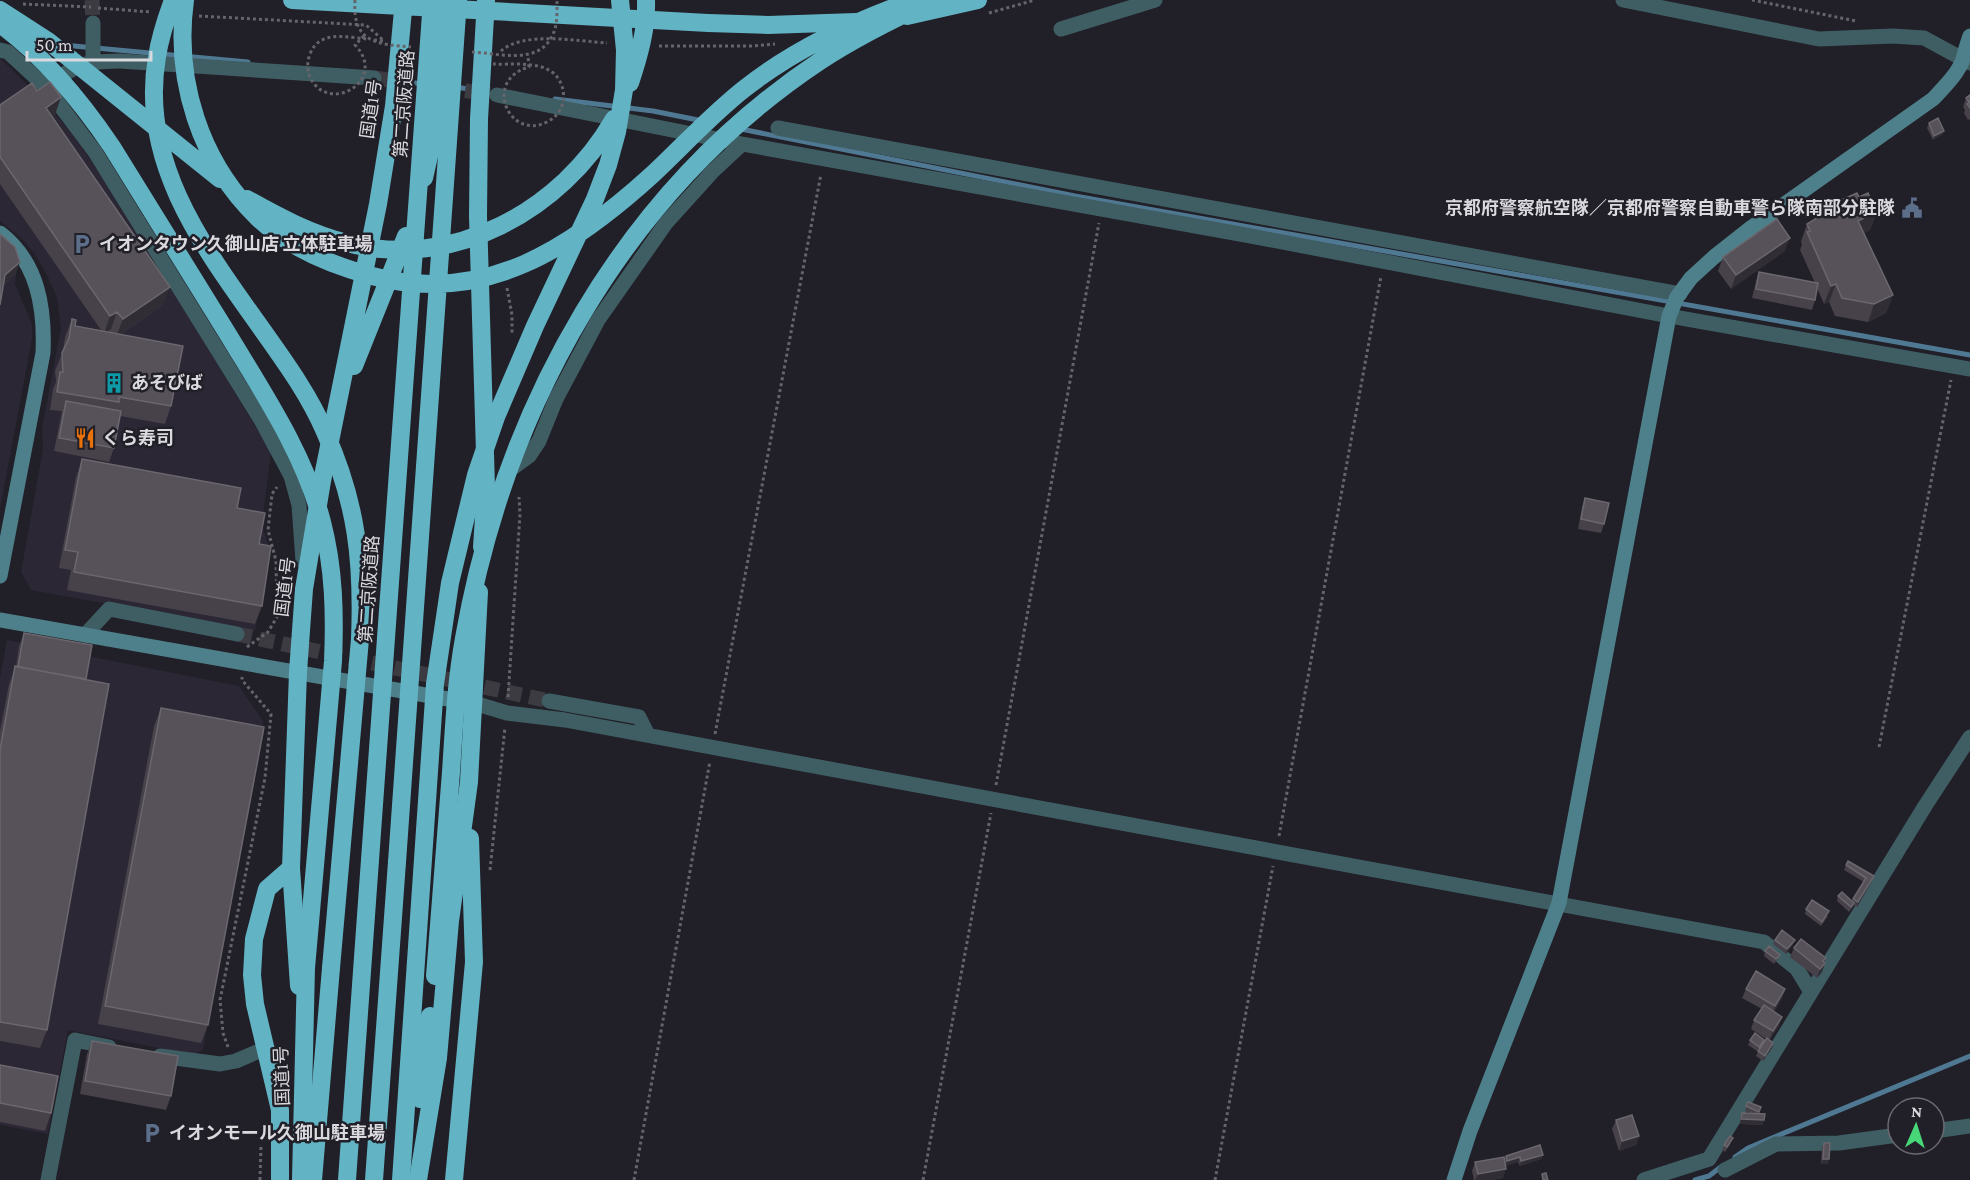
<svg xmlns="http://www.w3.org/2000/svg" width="1970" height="1180" font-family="'Crimson Pro','Noto Sans JP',serif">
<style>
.built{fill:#2b2735}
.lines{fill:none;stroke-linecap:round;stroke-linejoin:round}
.stream{stroke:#4f7992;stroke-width:5}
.street-tunnel{stroke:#3d3b42;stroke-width:15;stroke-dasharray:15 8;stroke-linecap:butt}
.path{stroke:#66646b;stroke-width:3;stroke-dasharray:3 3;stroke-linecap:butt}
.street{stroke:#3f5e64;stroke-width:15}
.secondary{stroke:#4e808b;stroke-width:15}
.highway{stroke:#62b3c4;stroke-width:18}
.path-bridge{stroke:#66646b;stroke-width:3;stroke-dasharray:3 3;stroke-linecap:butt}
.highway-bridge{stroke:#62b3c4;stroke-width:18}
.wall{fill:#474149}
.shaded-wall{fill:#312d35}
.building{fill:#575259;stroke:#6b676e;stroke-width:1.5}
.labels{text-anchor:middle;stroke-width:5;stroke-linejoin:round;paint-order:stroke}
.street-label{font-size:18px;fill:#dad9de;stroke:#211f27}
.poi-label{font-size:18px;font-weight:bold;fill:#dad9de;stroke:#211f27;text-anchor:start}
</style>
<rect width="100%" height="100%" fill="#211f27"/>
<path class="built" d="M0,58L50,107L72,134L112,191L271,452L262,525L269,547L255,631L31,590L21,572L43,449L42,428L61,328L57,298L46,273L36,256L23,240L0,221Z
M0,246L17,268L15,284L32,324V339L0,509Z
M7,640L239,686L263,721L264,732L203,1049L194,1055L68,1030L48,1134L0,1125V678Z"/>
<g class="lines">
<path class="stream" d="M63,45L248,62
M376,78L423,84
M454,87L477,90
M555,99L653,111L703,121
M741,129L1075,196L1970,355
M1735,1157L1748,1148L1970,1056
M1695,1180L1709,1176L1722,1166"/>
<path class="street-tunnel" d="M92,0L93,23
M374,78L490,94
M237,634L549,701"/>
<path class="path" d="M1752,0L1856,21
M23,4L91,7
M98,8L151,12
M989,13L1035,0
M199,16L366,25L384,41
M659,46H751L775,44
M501,51C523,31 577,41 607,43
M507,288L512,315V335
M247,647L268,632L277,617L276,561L268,530L272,494L277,487
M508,697L520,514L519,497
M715,734L821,174
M1879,747L1951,380
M996,785L1099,223
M1279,836L1381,276
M490,870L505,727
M228,1047L223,1033L220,1000L265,778L271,714L242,680V677
M260,1180L261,1144
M634,1180L710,761
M923,1180L991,813
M1215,1180L1273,866"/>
<path class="street" d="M1623,0L1819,39L1893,36L1924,38L1970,63
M93,23V61
M1061,29L1155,0
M0,50L8,52L47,88L95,152L261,420L291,476L299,505L303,561
M51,84C78,62 86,62 120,61L374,78
M497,95L742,144L1251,236L1669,316L1970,369
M778,128L1680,294
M507,472L529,456L539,441L556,399L598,320L666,223L713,171L742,144
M85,635L109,609L237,634
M549,701L639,717L648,735
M474,703L507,713L565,720L1764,942L1797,969L1811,992
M160,1056L220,1064L236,1061L266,1048
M1934,1131L1970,1126
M1725,1170L1776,1144L1839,1143L1898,1135
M48,1180L75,1040L109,1047
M1644,1180L1709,1159L1925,806L1970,737"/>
<path class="secondary" d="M0,233C38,262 45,308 43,353L0,576
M0,620L465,702
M1454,1180L1470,1131L1559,903L1669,316L1677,297L1691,278L1714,257L1752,227L1933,99C1943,88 1958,74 1963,59C1965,52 1967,44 1970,36"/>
<path class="highway" d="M292,0L708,23L768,25L856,22
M907,16L978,0
M424,178L437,121L444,10L447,0
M354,366L406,236
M482,547L486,487L478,216L479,119L486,0
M299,986L291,868L298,672L304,589L322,481L378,204L394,106L404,0
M420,1099L430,1016
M280,1180V1110L255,1004L252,975L254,939L267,889L291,868
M313,1180L331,968
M347,1180L370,860
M374,1180L397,862
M418,1180L438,1058L450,921L469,782L479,592
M454,1180L474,962L470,838"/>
<path class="path-bridge" d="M355,0C352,43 377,44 411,47
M364,36L355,45C389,80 328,116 310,77C307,70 307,62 310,54C319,30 347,37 367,39
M374,40L384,41
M472,52C497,53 536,65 551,38C558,27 557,12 557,0
M493,64C511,65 537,61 552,72C561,79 565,90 563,101C562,110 555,118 547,122C509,141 482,80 529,67L528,56"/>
<path class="highway-bridge" d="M173,0C166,19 160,37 157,57C138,165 208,253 266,335C288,366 310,397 325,432C357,503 363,562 360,639L331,968
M185,0C174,80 200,162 258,218C289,248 331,265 372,276C485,306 573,247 653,174C683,146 711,115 744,89C792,51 848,24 906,3
M0,10L48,41L220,179
M0,24C45,57 81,101 112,147C151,210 190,273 229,336C264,394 305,455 322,522C334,568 335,614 333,661L306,968L301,1180
M630,83C639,56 647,28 646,0
M247,199C279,217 311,234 347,243C453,271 562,210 614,119
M370,860L432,0
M397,862L458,0
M435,976C440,908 446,840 451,772C454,727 456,682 464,638C505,407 623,192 820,61C856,37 895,18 934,0
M401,1180L435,684L450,583L476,475L496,417L535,326L595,199L608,165L617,132L624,90L625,50L620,0"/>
</g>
<path class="wall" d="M37,91L55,115L52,117L163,305L121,334L171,406L165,424L120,416L114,448L109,462L54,451L62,411L50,410L53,389L56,382L55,371L63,351L65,337L72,319L75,326L101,330L0,184V105Z
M1970,95V119L1968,120L1964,113L1965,110L1963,107L1966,98Z
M1929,123L1944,131L1942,135L1933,140L1927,128Z
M1859,197L1877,212L1870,230L1864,233L1893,295L1886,313L1868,322L1835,316L1829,302L1824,304L1817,288L1815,300L1812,310L1752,298L1756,281L1759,272L1815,283L1800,250L1802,245L1801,241L1807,224L1820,216L1823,208Z
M1785,251L1731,289L1718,271L1723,257Z
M82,459L237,508L259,544L262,606L255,624L67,590L71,570L59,568L76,477Z
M1585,498L1604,524L1601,533L1578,529L1582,507Z
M24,633L86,679L47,1030L40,1048L0,1041V731L9,684L16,667L19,646Z
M161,708L208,1025L201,1043L98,1024L154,726Z
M1846,865L1872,881L1857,907L1854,905L1849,912L1837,901L1838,896L1852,901L1864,882L1844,870Z
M1806,909L1828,916L1821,926L1805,914Z
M1775,940L1793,944L1786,954L1773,944Z
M1794,948L1824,962L1822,972L1817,978L1790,957Z
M1765,951L1778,959L1774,964L1764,956Z
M1746,989H1785L1782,998L1774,1012L1779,1026L1769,1040L1773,1043L1772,1048L1763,1061L1756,1056L1758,1051L1766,1039L1751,1029L1754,1020L1762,1009L1742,998Z
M1750,1040H1764L1763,1044L1757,1051L1748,1045Z
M92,1041L171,1096L166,1110L80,1094L87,1054Z
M0,1065L51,1113L45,1131L0,1122Z
M1748,1102L1761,1107L1758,1113L1763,1125L1740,1124V1117L1742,1113H1750L1745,1111Z
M1616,1120L1639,1136L1636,1145L1619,1151L1612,1129Z
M1731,1143L1725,1152L1722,1150L1724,1145Z
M1824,1143L1828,1164H1821L1822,1147Z
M1543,1155L1541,1159L1520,1166L1518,1162L1505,1166L1503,1178L1492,1180H1474L1472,1171L1475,1162L1504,1160L1506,1156Z"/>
<path class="shaded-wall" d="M61,97L55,115L40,126L46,108Z
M1944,131L1942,135L1933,140L1934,136Z
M1877,212L1870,230L1852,239L1858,221Z
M1790,238L1785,251L1731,289L1736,275Z
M20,262L15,276L0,289L5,275Z
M1836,284L1829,302L1824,304L1831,286Z
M170,287L163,305L116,337L123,319Z
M1893,295L1886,313L1868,322L1874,304Z
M117,312L111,329L104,334L110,316Z
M1874,876L1872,881L1857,907L1858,902Z
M1795,940L1793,944L1786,954L1787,949Z
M1826,958L1823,966L1825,963L1822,972L1817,978L1823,961Z
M1785,989L1782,998L1772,1015L1775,1006Z
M1782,1017L1779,1026L1769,1041L1773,1031Z
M1773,1043L1772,1048L1763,1061L1765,1056Z
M1741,1119L1764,1120L1763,1125L1740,1124Z
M1639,1136L1636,1145L1619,1151L1622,1141Z
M1543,1155L1541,1159L1520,1166L1521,1161Z
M1520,1157L1518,1162L1505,1166L1507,1161Z
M1823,1159H1829L1828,1164H1821Z
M1506,1169L1503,1178L1492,1180H1475L1478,1174Z"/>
<path class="building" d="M50,82L61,97L46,108L170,287L123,319L117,312L110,316L0,157V105L32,83L37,91Z
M1970,95V108L1967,104L1969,102L1966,98Z
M1938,118L1944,131L1934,136L1929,123Z
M1857,193L1859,197L1868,193L1877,212L1858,221L1893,295L1874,304L1842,298L1836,284L1831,286L1807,232L1810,231L1807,224L1825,213L1823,208Z
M1777,219L1790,238L1736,275L1723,257Z
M0,234L15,247L20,262L5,275L0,305Z
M1759,272L1818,283L1815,300L1756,289Z
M72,319L76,320L75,326L183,346L171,406L119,397V402L57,392L60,372H63L62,353L69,338Z
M66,401L121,411L114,448L59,438Z
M82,459L241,488L237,508L265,513L259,544L271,546L262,606L74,572L78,552L65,550Z
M1585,498L1609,503L1604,524L1581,519Z
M24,633L92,645L86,679L18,667Z
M15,666L109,684L47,1030L0,1022V750Z
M161,708L264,727L208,1025L105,1006Z
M1848,861L1874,876L1858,902L1853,899L1866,878L1846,865Z
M1842,892L1854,903L1851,907L1838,896Z
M1812,900L1829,911L1822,922L1806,909Z
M1782,930L1795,940L1787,949L1775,940Z
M1801,939L1826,958L1823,961L1825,963L1820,969L1794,948Z
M1769,946L1780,955L1776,959L1765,951Z
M1756,971L1785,989L1775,1006L1746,989Z
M1764,1005L1782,1017L1773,1031L1754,1020Z
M1755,1033L1764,1040L1759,1047L1750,1040Z
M1767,1038L1773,1043L1765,1056L1758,1051Z
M92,1041L178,1056L171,1096L85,1081Z
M0,1065L58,1076L51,1113L0,1103Z
M1748,1102L1761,1107L1759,1112L1746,1106Z
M1742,1113L1765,1114L1764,1120L1741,1119Z
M1632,1115L1639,1136L1622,1141L1616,1120Z
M1730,1136L1733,1138L1727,1147L1724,1145Z
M1824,1143H1830L1829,1159H1823Z
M1540,1145L1543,1155L1521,1161L1520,1157L1507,1161L1506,1156Z
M1504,1157L1506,1169L1478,1174L1475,1162Z
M1546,1173L1548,1180H1543L1542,1174Z"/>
<defs>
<g id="civic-bare" transform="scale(1.62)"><path d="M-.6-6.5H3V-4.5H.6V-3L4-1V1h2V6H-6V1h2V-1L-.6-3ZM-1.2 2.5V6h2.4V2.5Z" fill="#5c6f8a" stroke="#211f27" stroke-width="2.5" paint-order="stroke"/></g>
<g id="parking-bare" transform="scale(1.62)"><path d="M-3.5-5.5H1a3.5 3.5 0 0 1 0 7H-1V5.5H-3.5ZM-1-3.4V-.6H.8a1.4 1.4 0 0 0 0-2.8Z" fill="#5c6f8a" stroke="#211f27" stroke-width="2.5" paint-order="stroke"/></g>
<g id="building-bare" transform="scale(1.62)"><path d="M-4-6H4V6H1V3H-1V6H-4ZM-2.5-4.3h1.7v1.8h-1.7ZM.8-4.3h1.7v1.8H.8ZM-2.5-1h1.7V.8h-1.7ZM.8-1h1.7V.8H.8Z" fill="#0f9aa8" stroke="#211f27" stroke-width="2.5" paint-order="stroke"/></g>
<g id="restaurant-bare" transform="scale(1.62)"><path d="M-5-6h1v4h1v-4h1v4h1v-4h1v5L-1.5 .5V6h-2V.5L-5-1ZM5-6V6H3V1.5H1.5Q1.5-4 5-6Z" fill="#e8710a" stroke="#211f27" stroke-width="2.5" paint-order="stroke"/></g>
</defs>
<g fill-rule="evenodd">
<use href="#civic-bare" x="1912" y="208"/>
<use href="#parking-bare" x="82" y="244"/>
<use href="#building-bare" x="114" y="383"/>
<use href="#restaurant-bare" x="85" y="438"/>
<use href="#parking-bare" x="152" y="1133"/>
</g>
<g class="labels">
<g class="street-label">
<text transform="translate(404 104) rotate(-86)" y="6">第二京阪道路</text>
<text transform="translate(371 109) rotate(-82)" y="6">国道1号</text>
<text transform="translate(285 587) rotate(-83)" y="6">国道1号</text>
<text transform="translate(369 589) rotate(-86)" y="6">第二京阪道路</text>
<text transform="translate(282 1076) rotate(-92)" y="6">国道1号</text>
</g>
<g class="poi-label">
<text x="1895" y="214" text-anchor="end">京都府警察航空隊／京都府警察自動車警ら隊南部分駐隊</text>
<text x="99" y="250">イオンタウン久御山店 立体駐車場</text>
<text x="131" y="389">あそびば</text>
<text x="102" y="444">くら寿司</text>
<text x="169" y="1139">イオンモール久御山駐車場</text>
</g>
</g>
<g transform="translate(1916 1126) rotate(3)"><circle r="28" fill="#211f27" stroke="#6b6970" stroke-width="1.5"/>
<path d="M0-4.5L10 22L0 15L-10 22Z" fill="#48d778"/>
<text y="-9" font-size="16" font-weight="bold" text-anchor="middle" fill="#dad9de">N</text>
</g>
<path d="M27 51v9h124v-9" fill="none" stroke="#dad9de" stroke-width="3"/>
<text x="36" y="51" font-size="18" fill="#dad9de" stroke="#211f27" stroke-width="4.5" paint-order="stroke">50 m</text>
</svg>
